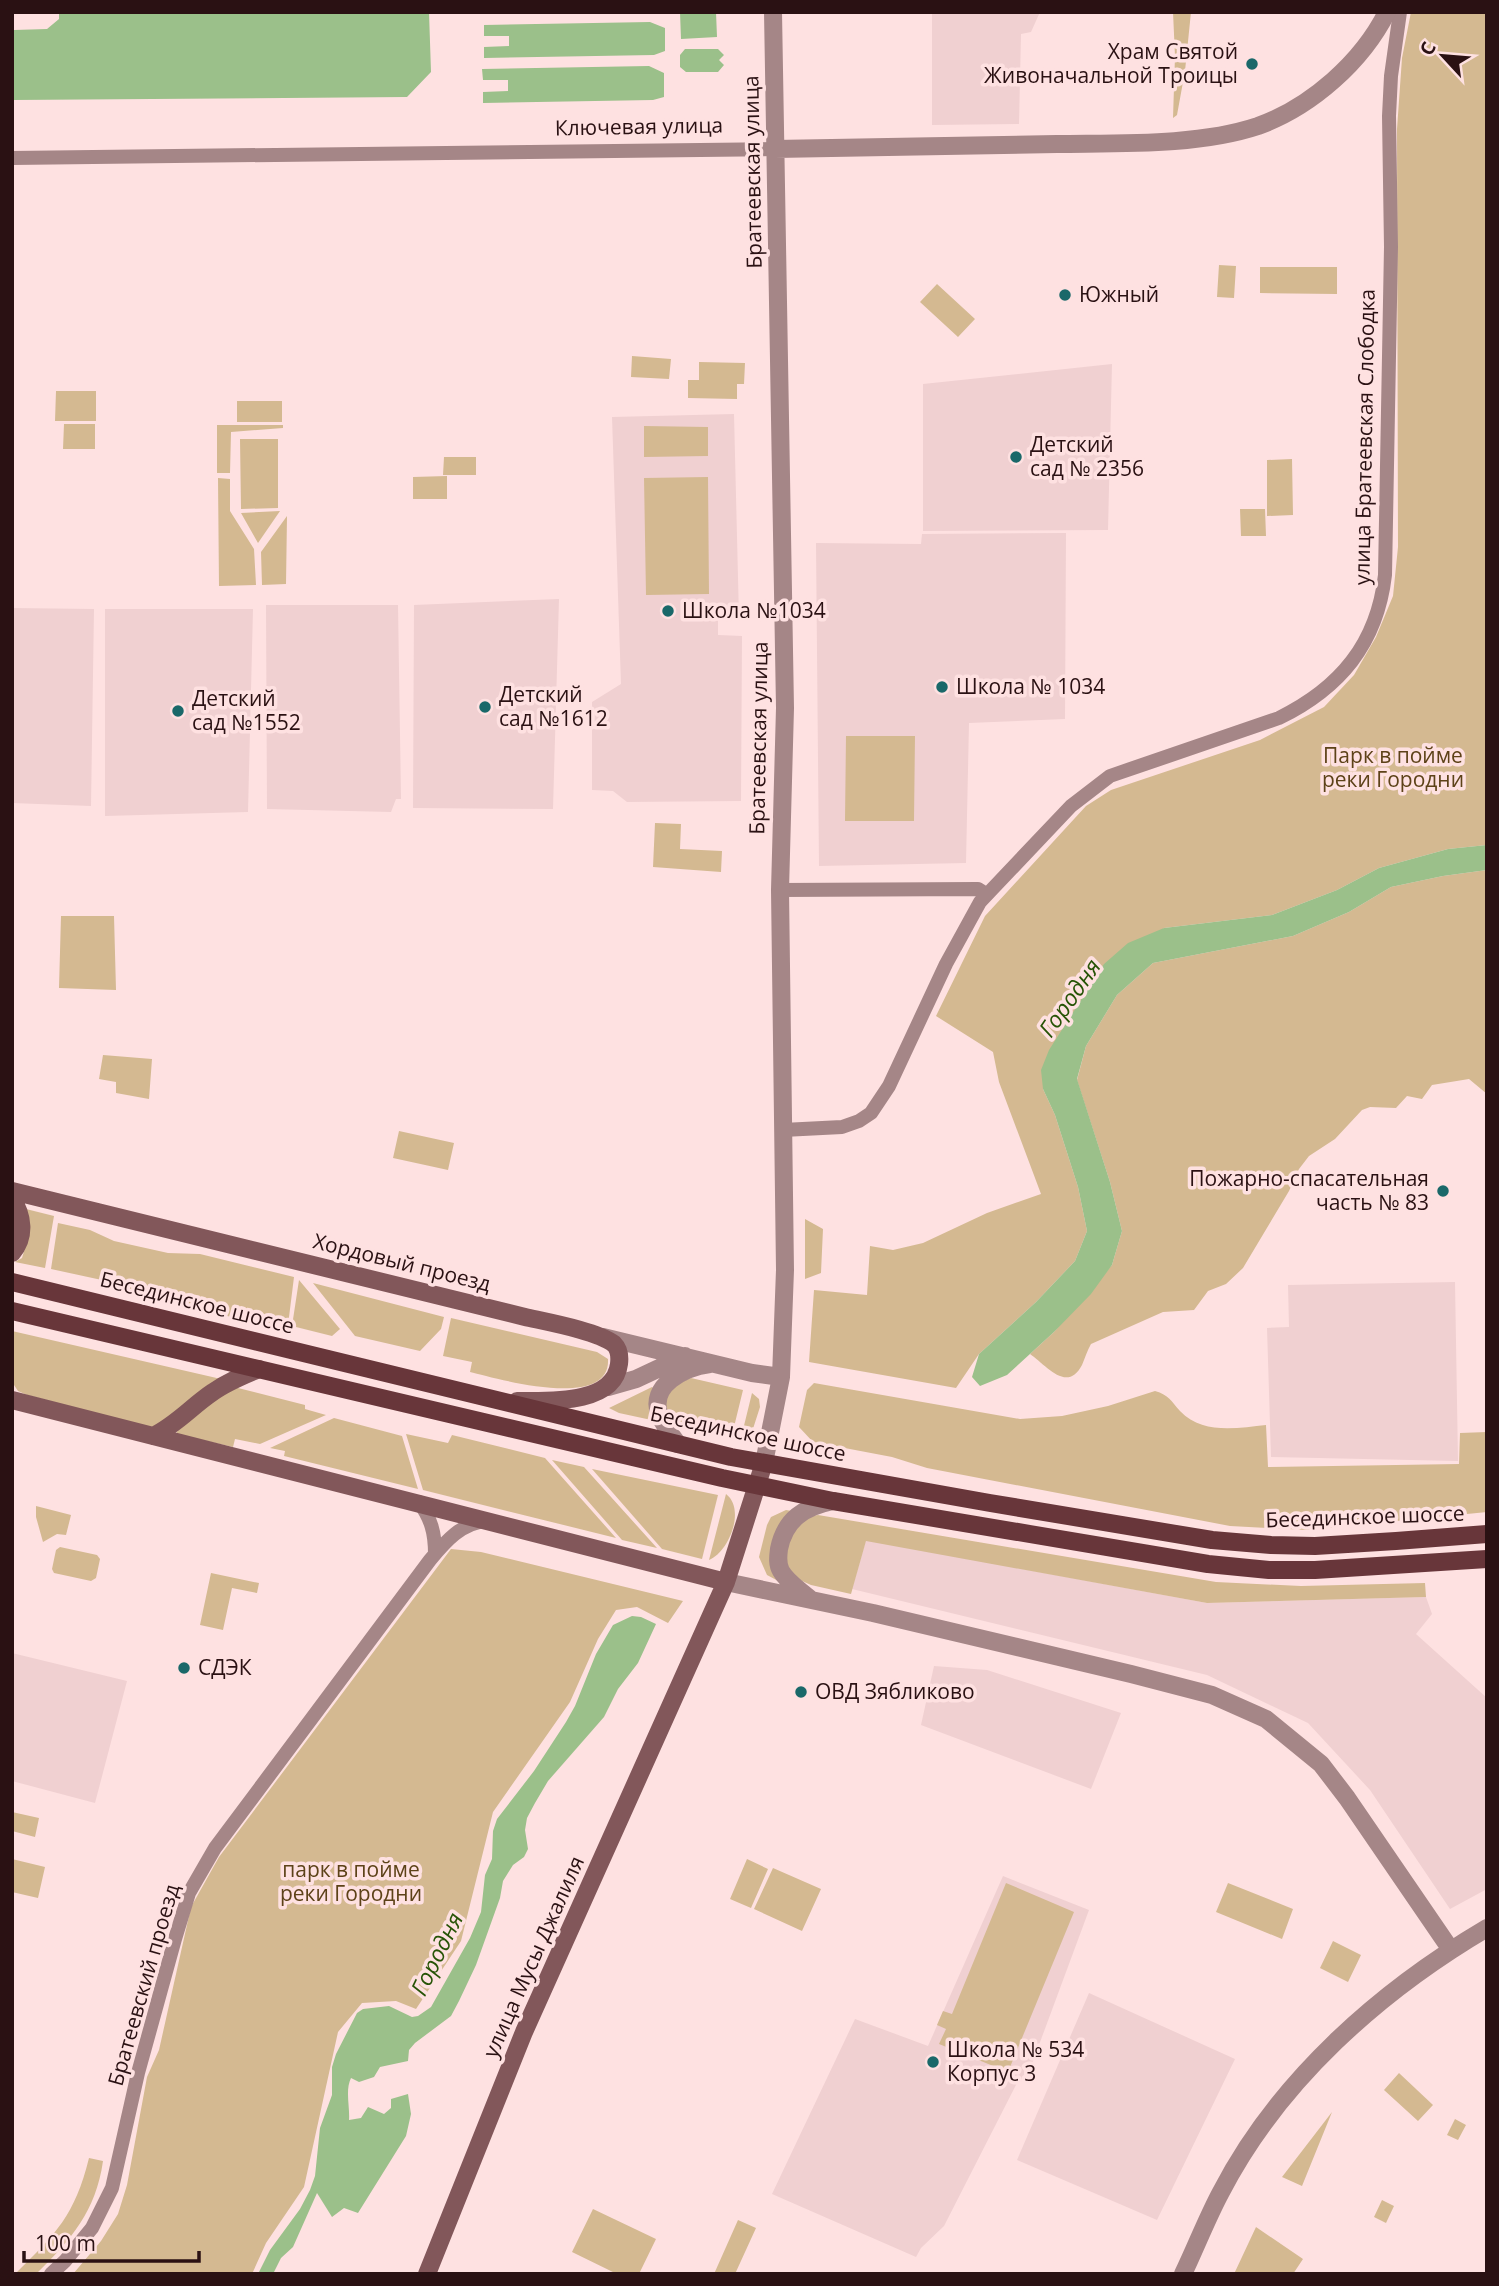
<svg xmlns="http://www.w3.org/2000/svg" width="1499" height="2286" font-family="'Open Sans',sans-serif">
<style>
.built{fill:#f0d0d1}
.green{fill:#d4b991}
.water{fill:#9bc08a}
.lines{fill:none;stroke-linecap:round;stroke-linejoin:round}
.minor{stroke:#a58687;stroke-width:14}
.tertiary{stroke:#a58687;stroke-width:18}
.secondary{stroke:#82575a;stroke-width:18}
.primary{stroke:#68363a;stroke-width:18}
.poi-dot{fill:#1a6869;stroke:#fee1e1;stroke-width:2.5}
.labels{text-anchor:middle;stroke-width:7;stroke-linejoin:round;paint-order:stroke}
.poi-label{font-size:21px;fill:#2a1113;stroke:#fee1e1;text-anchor:start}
.street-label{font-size:21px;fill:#2a1113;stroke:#fee1e1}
.park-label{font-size:21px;fill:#5d4218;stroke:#fee1e1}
.water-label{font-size:23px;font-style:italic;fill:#275406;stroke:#fee1e1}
</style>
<rect width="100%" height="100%" fill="#fee1e1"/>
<path class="built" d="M932,12H1040L1031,32L1021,34L1019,124L932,125Z
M1112,364L1108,530L923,531V384Z
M734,414L739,618L726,617V604H718V635L742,636L741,801L627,802L613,791L592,790V702L621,684L612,417Z
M1066,533L1065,719L969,723L966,863L819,866L816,543L921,544L922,534Z
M559,599L553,809L413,808L414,605Z
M266,605H398L401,799H396L391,812L267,809Z
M12,608L94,609L91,806L12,803Z
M105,609H253L248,812L105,816Z
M1455,1282L1458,1461L1271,1457L1267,1328L1289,1327L1288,1285Z
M866,1540L1207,1603L1426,1597L1432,1614L1416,1634L1487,1698V1889L1450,1909L1370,1790L1308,1723L1207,1675L852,1589Z
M12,1653L127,1681L95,1803L12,1781Z
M934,1666L987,1670L1121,1713L1091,1789L921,1725Z
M1003,1876L1089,1910L1026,2080L1019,2079L944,2226L921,2248L916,2257L772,2194L855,2019L928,2046Z
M1089,1993L1235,2059L1157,2220L1017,2160Z"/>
<path class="green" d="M1173,12H1191L1185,71L1177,115L1173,118L1175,56Z
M1411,12H1487V845L1448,849L1379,868L1337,890L1272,915L1164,928L1043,1089L1055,1115L1078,1187L1087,1231L1075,1261L1036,1302L979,1354L956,1388L809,1362L814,1290L867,1295L870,1246L893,1250L923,1243L987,1213L1041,1194L999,1082L993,1052L936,1016L985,916L1086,806L1111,790L1260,740L1324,707L1354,675L1376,637L1393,596L1398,547L1397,129L1402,58Z
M1219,265L1236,266L1234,298L1217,297Z
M1260,267H1337V294L1260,293Z
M937,284L975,319L958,337L920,302Z
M632,356L671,359L669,379L631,377Z
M699,362L745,363L744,384H737V399L688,398V380H699Z
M56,391H96V421H55Z
M237,401H282V422H237Z
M64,424H95V449H63Z
M217,425H283V428L231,432L230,473H217Z
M644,426L708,427V456L644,457Z
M240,439H278V508L241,509Z
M444,457H476V475H443Z
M1292,459L1293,515L1267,516V460Z
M447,476V499H413V477Z
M708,477L709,594L646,595L644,478Z
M218,478L230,479V511L254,549L256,585L219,586Z
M1240,509H1265L1266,536H1241Z
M280,511L258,543L241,513Z
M287,516L286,584L262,585L261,552Z
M846,736H915L914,821H845Z
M655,823L681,824L680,849L722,851L721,872L653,867Z
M1487,870V1094L1469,1079L1432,1085L1422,1099L1407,1096L1396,1108L1370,1107L1362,1110L1335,1139L1309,1156L1299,1169L1289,1191L1243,1268L1226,1284L1208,1291L1194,1310L1163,1312L1091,1344C1087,1351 1085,1358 1082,1365C1067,1394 1045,1364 1030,1354L1054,1332L1112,1265L1122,1231L1110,1182L1077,1080L1086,1046L1117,995L1153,963L1293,936L1349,912L1391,887L1443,876Z
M61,916H114L116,990L59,988Z
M103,1055L152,1059L149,1099L116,1093V1082L99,1079Z
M399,1131L454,1143L448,1170L393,1158Z
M22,1208L54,1216L45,1268L15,1262L22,1258L29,1235Z
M805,1219L823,1229L821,1273L805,1279Z
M58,1223L90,1230L114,1241L168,1253L200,1254L294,1277L288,1325L240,1319L141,1296L111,1282L51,1269Z
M299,1280L340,1329L332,1336L292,1326Z
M313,1283L444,1317L441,1329L420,1351L355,1336Z
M451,1318L597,1352L608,1359C611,1412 495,1378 470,1372L472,1362L443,1356Z
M12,1331L221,1379L156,1427H149L27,1395L18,1391L12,1382Z
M691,1378L743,1390L733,1431L729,1435L671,1425L666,1417L665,1398L677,1384Z
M814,1383L1020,1419L1062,1416L1108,1406L1155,1391C1169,1395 1171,1401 1180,1411C1203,1435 1237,1428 1266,1425L1268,1467L1459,1464L1460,1433L1487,1432V1512L1307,1530L1230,1526L927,1468L892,1457L813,1442L799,1427L807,1390Z
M230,1386L305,1405V1409L326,1415L260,1444L235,1439L233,1447L176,1434L178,1430Z
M652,1387L655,1390L656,1421L619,1413L609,1408Z
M752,1393L759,1399L760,1407L751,1435L740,1442Z
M334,1418L402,1436L418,1489L284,1456L285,1451L270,1448Z
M406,1434L448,1443L452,1435L545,1458L616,1538L423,1490Z
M552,1460L584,1467L657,1548L622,1540Z
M592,1469L718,1495L702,1559L662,1549Z
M726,1494C746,1509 729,1552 709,1560Z
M36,1506L71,1515L66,1535L57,1534L43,1542L36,1517Z
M786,1510L792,1511L782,1583L767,1575L759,1557L767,1525L771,1517Z
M818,1515L1216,1582L1301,1586L1425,1583L1426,1597L1207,1603L866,1541L851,1594L811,1585L791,1576C780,1547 785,1542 803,1518Z
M60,1547L97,1555L100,1559L96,1578L91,1581L54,1573L52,1569L56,1550Z
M451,1549L481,1552L683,1601L668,1623L637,1607L616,1610L598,1639L570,1702L493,1812L461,1941L416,2009L396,2001L362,2003L338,2032L304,2187L266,2243L252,2274H73L101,2241L118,2214L127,2185L147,2077L159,2050L191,1907L219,1857Z
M211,1573L259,1583L257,1593L232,1588L223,1630L200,1625Z
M12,1812L39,1818L35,1837L12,1831Z
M12,1859L45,1867L38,1898L12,1892Z
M747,1859L768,1869L751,1908L730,1899Z
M773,1868L821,1889L802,1931L754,1909Z
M1006,1883L1074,1912L1008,2072L939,2044L946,2029L937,2025L943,2011L952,2014Z
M1228,1883L1293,1909L1282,1939L1216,1912Z
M1333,1941L1361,1955L1348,1982L1320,1968Z
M1399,2073L1433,2105L1418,2121L1384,2090Z
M1332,2112L1302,2186L1282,2177Z
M1455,2119L1466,2125L1458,2140L1447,2135Z
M89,2158L103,2161C96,2211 71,2240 36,2274H15C56,2234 75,2215 89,2158Z
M1382,2200L1394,2206L1386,2223L1374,2217Z
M593,2209L656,2239L639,2274H617L572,2252Z
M738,2220L756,2228L735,2274H714Z
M1256,2227L1303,2259L1293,2274H1234Z"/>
<path class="water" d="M59,12H429L431,72L407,97L12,100L14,30L47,29L59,19Z
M680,12H716L717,37L681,39Z
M650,22L665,28V51L654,55L484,58V47L509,46V36H484V25Z
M685,49H718L724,55L719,60L724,65L718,72H686L680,67V55Z
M649,66L664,73V97L653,100L483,103V92L508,91V80H483L482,69Z
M1487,845V870L1443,876L1391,887L1349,912L1293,936L1153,963L1117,995L1086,1046L1077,1079L1110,1182L1122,1231L1112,1265L1091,1294L1054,1332L1007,1375L980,1386L972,1377L979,1354L1036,1302L1075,1261L1087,1231L1078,1187L1055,1115L1043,1089L1041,1070L1049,1050L1104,964L1128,943L1164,928L1272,915L1337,890L1379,868L1448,849Z
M632,1616L641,1617L656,1624L638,1663L618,1689L604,1717L548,1781L535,1803L527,1818L525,1830L528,1849L524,1857L513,1865L503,1881L500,1898L476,1965L459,2001L451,2016L415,2043L409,2050L408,2061L380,2067L374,2077L359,2082L351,2078C345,2090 350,2107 349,2120L361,2118L368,2107L384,2114L391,2108V2099L408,2094L411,2114L406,2136L358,2213L344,2208L332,2217L317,2193L293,2247L281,2258L273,2274H258L270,2250L300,2209L310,2190L315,2176L320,2128L332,2095V2067L336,2054L357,2013L363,2009L389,2006L412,2017L418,2016L431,2007L470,1938L481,1912L485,1875L492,1859L493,1831L497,1819L534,1771L566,1722L575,1706L596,1654L613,1625Z"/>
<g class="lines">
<path class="minor" d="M12,158L775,149
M780,890L978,889L986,894
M783,1130L842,1127L859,1121L871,1113L889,1086L946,964L980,902L1071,806L1110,776L1279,718C1340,688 1377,644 1385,575L1391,247L1389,116L1391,76L1400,12
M419,1502C431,1519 435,1532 435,1554
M51,2274L65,2261L92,2228L112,2188L138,2073L175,1939L189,1893L215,1848L430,1560C445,1542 462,1522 487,1521"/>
<path class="tertiary" d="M775,149C869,147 963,146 1057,144C1120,143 1198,146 1258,126C1311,107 1362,62 1387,12
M603,1337L752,1373L781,1377
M608,1387L636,1379L685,1356
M678,1444C672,1436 664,1426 660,1416C647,1385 686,1367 710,1364
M764,1463L781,1377L785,1270L780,890L785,708L773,12
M726,1582L873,1613L1131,1674L1212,1695L1266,1719L1321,1764L1347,1798L1451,1950
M809,1598C800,1590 787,1582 781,1571C777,1564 778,1557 779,1549C785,1519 804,1507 833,1501
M1183,2274C1196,2247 1207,2218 1221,2192C1279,2080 1380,1991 1487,1928"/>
<path class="secondary" d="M12,1191L525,1317C547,1322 597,1331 614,1344C619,1349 620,1356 619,1364C614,1405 548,1401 517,1401
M12,1199C23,1215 26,1237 12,1253
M12,1400L726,1582
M153,1436C176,1425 192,1406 213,1392C227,1382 242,1376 259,1369
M427,2274L524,2032L726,1582L764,1463"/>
<path class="primary" d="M12,1282L731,1457L990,1503L1212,1540L1271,1545L1315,1546L1396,1541L1487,1534
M12,1311L722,1478L833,1501L1208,1564L1269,1570H1315L1487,1559"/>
</g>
<g class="poi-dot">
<circle cx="1252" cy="64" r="7"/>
<circle cx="1065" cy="295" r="7"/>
<circle cx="1016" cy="457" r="7"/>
<circle cx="668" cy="611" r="7"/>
<circle cx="942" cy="687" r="7"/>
<circle cx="485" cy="707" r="7"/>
<circle cx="178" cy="711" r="7"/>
<circle cx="1443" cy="1191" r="7"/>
<circle cx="184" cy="1668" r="7"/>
<circle cx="801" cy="1692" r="7"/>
<circle cx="933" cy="2062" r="7"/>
</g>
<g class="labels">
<g class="poi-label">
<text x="1238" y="59" text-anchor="end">Храм Святой<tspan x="1238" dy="24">Живоначальной Троицы</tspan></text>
<text x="1079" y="302">Южный</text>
<text x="1030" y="452">Детский<tspan x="1030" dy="24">сад № 2356</tspan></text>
<text x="682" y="618">Школа №1034</text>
<text x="956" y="694">Школа № 1034</text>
<text x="499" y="702">Детский<tspan x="499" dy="24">сад №1612</tspan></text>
<text x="192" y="706">Детский<tspan x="192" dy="24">сад №1552</tspan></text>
<text x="1429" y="1186" text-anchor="end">Пожарно-спасательная<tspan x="1429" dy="24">часть № 83</tspan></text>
<text x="198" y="1675">СДЭК</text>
<text x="815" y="1699">ОВД Зябликово</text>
<text x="947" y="2057">Школа № 534<tspan x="947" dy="24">Корпус 3</tspan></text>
</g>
<g class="street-label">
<text transform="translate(639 127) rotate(-1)" y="7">Ключевая улица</text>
<text transform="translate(753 172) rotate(-91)" y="7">Братеевская улица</text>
<text transform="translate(1365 437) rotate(-89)" y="7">улица Братеевская Слободка</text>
<text transform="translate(759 738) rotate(-89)" y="7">Братеевская улица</text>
<text transform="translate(402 1263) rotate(14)" y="7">Хордовый проезд</text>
<text transform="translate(197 1303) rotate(14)" y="7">Бесединское шоссе</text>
<text transform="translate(748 1434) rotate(12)" y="7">Бесединское шоссе</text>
<text transform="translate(1365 1517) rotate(-2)" y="7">Бесединское шоссе</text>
<text transform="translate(534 1957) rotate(-66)" y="7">улица Мусы Джалиля</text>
<text transform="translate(144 1985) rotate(-74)" y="7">Братеевский проезд</text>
</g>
<g class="park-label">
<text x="1393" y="763">Парк в пойме<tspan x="1393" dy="24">реки Городни</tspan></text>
<text x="351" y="1877">парк в пойме<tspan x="351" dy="24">реки Городни</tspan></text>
</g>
<g class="water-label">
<text transform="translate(1070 998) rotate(-55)" y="8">Городня</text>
<text transform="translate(437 1954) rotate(-64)" y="8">Городня</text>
</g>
</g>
<rect width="1499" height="2286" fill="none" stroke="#2a1113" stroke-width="28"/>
<g transform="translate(1443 56) rotate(296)" stroke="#fee1e1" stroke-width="5" paint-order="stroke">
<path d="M0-5L12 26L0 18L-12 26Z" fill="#2a1113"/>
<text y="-10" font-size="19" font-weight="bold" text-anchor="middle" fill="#2a1113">С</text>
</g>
<path d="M24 2251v10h175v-10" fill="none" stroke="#2a1113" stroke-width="3.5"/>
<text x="35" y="2251" font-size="21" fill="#2a1113" stroke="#fee1e1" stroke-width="5" paint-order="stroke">100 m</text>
</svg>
